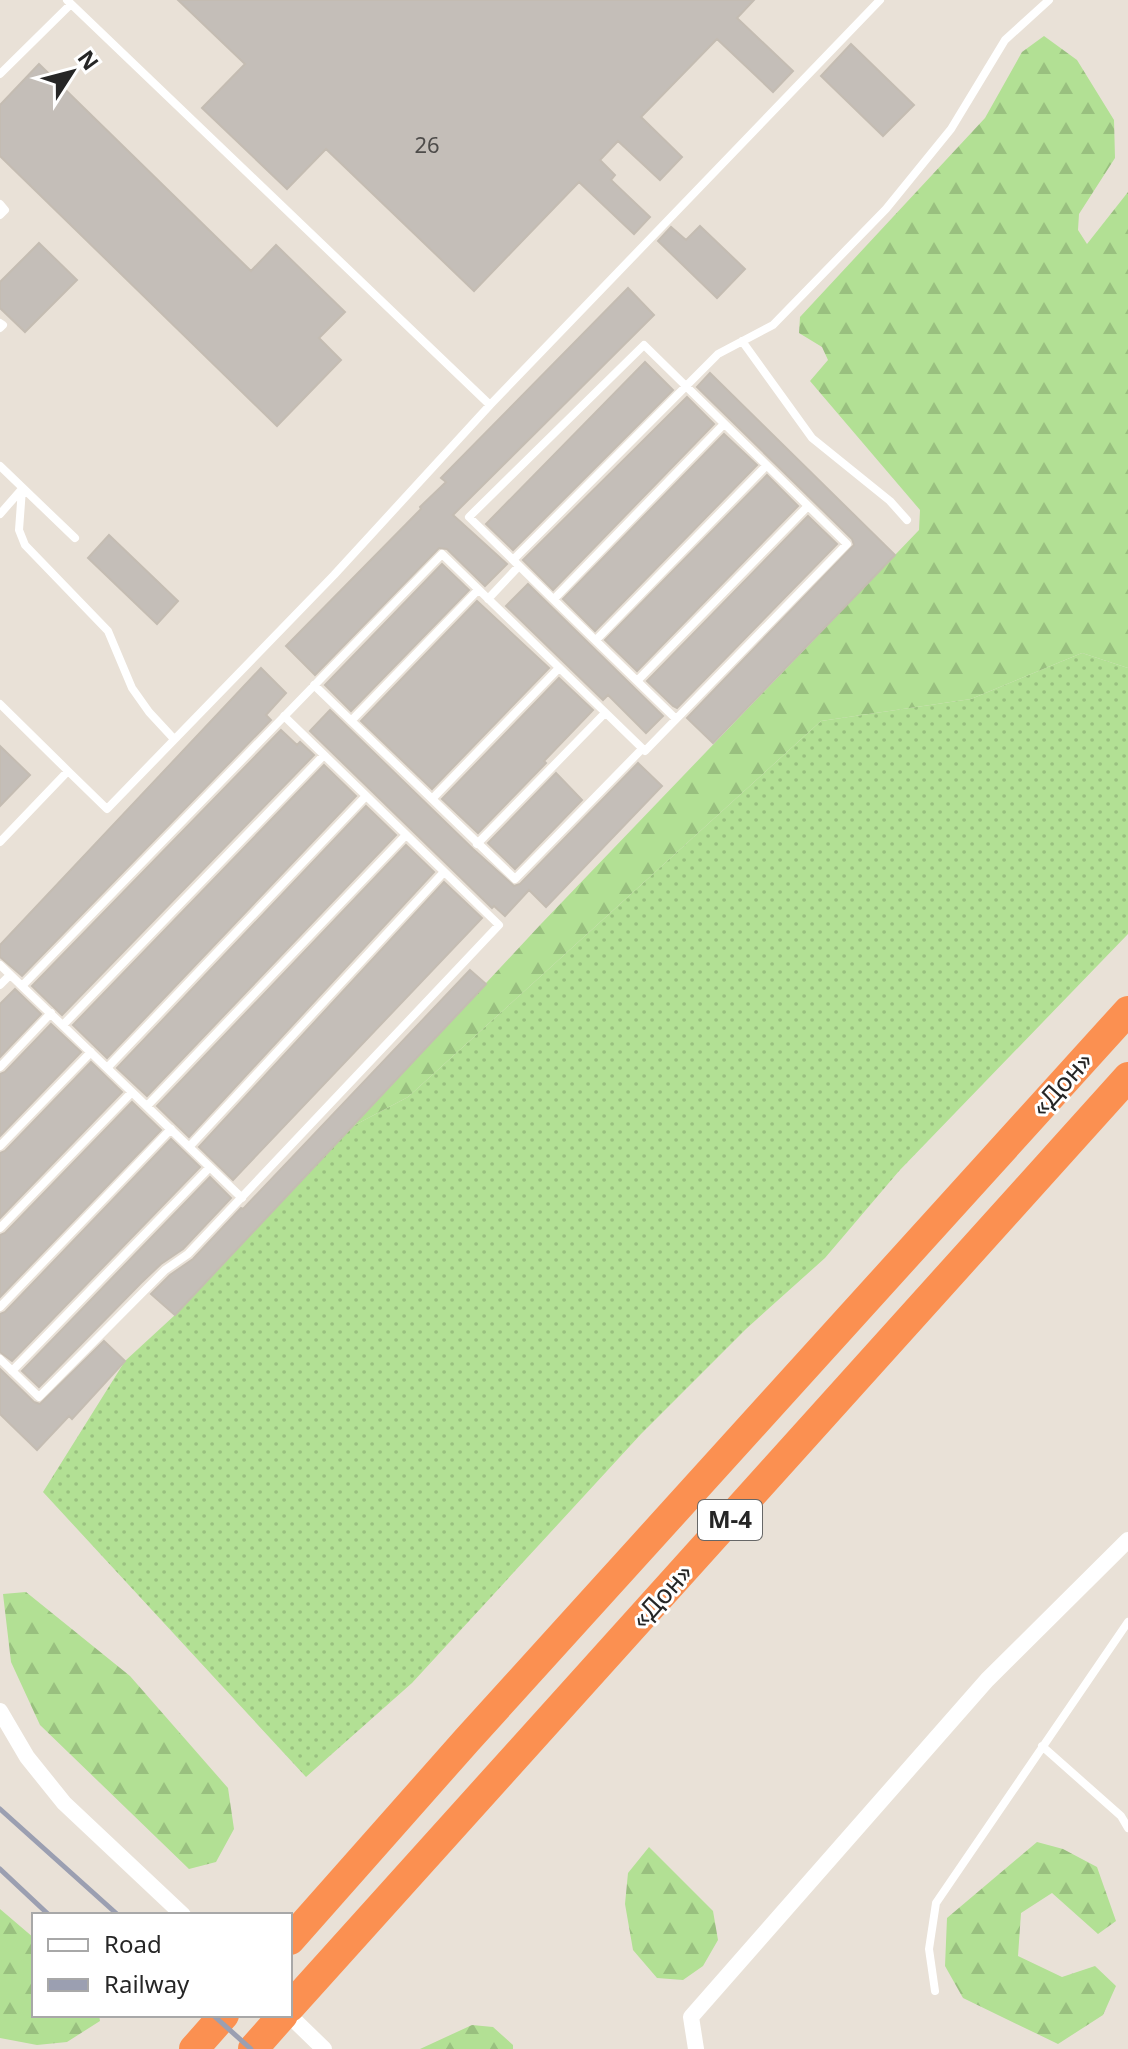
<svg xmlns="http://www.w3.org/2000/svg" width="1128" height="2049" font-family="'Noto Sans',sans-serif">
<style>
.grass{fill:url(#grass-dots)}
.forest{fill:url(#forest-firs)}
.building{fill:#c4beb8;stroke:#c4bcb2;stroke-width:2}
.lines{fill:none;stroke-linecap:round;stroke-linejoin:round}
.lane{stroke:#fff;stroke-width:8}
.street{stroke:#fff;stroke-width:16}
.highway{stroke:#fb9051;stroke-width:30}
.rail{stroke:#9b9fb1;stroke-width:5}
.labels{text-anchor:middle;stroke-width:6;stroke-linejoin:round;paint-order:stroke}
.number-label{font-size:22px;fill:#4e4c4a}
.shield{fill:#fff;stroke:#676767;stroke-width:2}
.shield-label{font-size:24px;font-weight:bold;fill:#262626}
.street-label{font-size:26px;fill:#262626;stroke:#fff}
</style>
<defs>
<pattern id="grass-dots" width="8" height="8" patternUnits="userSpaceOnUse" patternTransform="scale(2)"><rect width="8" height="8" fill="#b2e094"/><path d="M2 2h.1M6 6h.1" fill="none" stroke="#99c07f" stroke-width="1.8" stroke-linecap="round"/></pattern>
<pattern id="forest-firs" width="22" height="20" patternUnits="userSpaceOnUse" patternTransform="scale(2)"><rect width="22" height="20" fill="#b2e094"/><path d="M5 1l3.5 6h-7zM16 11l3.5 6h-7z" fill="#99c07f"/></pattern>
</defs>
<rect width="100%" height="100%" fill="#e9e1d7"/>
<path class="grass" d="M1082,653L1128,668V934L899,1171L825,1258L746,1329L641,1434L412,1683L306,1777L43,1492L125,1361L175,1315L353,1126L408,1097L821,721L971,699Z"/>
<path class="forest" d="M1044,36L1077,60L1114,120L1115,158L1079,214L1078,230L1087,244L1128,192V668L1082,653L971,699L821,721L408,1097L353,1126L541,924L919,530L920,510L810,381L828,360L822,347L799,333L800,317L985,118L1022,52Z
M26,1592L130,1676L228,1788L234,1829L216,1862L189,1869L40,1725L11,1662L3,1594Z
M1037,1842L1063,1849L1097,1867L1116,1921L1098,1934L1052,1893L1021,1913L1018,1956L1062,1977L1095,1966L1116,1986L1103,2015L1058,2044L963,1998L945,1966L947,1918Z
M649,1847L713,1911L718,1940L703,1966L683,1980L657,1978L633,1950L625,1904L628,1873Z
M0,1909L34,1938V2015H99L100,2021L67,2042L37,2045L0,2038Z
M472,2025L493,2027L513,2045V2049H420Z"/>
<path class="building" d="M178,0H754L737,18L793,71L773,92L717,39L641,117L682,157L660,180L618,141L600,160L615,175L611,180L650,217L634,234L579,182L474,291L326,149L287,189L202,108L245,64Z
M851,44L914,105L883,136L821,76Z
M39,64L251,271L276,245L345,312L319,338L341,360L277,426L0,156V105Z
M700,226L745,269L717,298L658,241L671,227L686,240Z
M39,243L77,280L25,332L0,308V282Z
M628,288L654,315L453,515L507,564L485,586L447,549L439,548L315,675L286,646L421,509L420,507L446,482L441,478Z
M645,362L673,390L513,550L486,524Z
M710,373L895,555L713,743L687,718L854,545L852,539L697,387Z
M687,397L714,424L553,590L523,560Z
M724,434L757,465L595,631L563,599Z
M767,475L798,506L637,671L605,640Z
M808,516L837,544L677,708L673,706L647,681Z
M109,535L178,601L157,624L88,558Z
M442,564L469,590L351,711L325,685Z
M528,584L663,716L646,733L608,695L603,700L506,606Z
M477,601L549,668L432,789L361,721Z
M261,668L286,693L266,715L271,720L22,976L0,957V945Z
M559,678L593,710L544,761L546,763L478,833L442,799Z
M330,710L473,849L514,886L520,884L638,763L662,786L546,907L529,890L505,916L494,906L492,908L310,731Z
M281,730L297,745L300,742L314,755L62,1015L32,986Z
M0,746L30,775L0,806Z
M324,765L356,796L107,1058L73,1025Z
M556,773L582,800L515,869L488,843Z
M366,806L396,835L147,1096L117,1068Z
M406,845L434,872L189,1137L157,1106Z
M444,882L482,918L233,1180L199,1147Z
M470,970L486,984L175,1315L151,1294L170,1275L193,1259L241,1208L243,1209Z
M15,989L41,1014L0,1057V1004Z
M51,1024L81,1052L0,1136V1074L5,1072Z
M91,1062L122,1092L0,1218V1153L5,1151Z
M132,1102L161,1130L0,1297V1235L5,1233Z
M171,1139L200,1167L12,1361L0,1352V1314L5,1312Z
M210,1177L231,1198L183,1249L161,1264L141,1283L39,1387L22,1371Z
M104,1341L125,1361L72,1419L69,1416L37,1450L0,1414V1369L34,1402L40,1404Z"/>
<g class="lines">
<path class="lane" d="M67,0L490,405
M0,74L71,4
M0,204L5,210L0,215
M0,323L3,325L0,328
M742,341L812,438L890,501L907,520
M0,466L75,538
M22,489L19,530L25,545L108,631L132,688L149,712L174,739
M0,514L22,489
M513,560L718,354L773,325L886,209L951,129L1005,40L1049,0
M488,599L519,566
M554,599L724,424
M596,640L766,466
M637,681L808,506
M314,685L515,879L642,749
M0,704L68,771L0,842
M351,721L478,590
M68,771L107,809L334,575L490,405L880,0
M432,799L559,668
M477,844L605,713
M0,965L242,1198
M0,985L10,975
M22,986L442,554L645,751L847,544L644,345L469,517L676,719
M63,1025L324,755
M0,1067L51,1013
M107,1068L366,796
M147,1106L406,835
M0,1146L91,1052
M189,1147L444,872
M0,1228L132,1092
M0,1307L171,1129
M0,1359L39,1397L165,1270L188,1254L499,925L284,716
M12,1371L210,1167
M1042,1746L1121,1816L1128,1828
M935,1991L929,1949L936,1903L1128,1622"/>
<path class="street" d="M0,1711L27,1757L64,1803L183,1915
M289,2015L324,2049
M696,2049L691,2017L987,1680L1128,1540"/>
<path class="highway" d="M290,1940L467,1740L1128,1011
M290,2007L1128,1077
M194,2049L224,2015
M253,2049L283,2015"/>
<path class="rail" d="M0,1809L118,1915
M0,1869L49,1915
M213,2015L251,2049"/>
</g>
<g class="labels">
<g class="number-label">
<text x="427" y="153">26</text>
</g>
<rect class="shield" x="698" y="1500" width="64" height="40" rx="6"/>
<g class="shield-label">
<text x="730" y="1528">М-4</text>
</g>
<g class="street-label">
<text transform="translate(1062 1084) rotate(-48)" y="9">«Дон»</text>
<text transform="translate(662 1596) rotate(-48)" y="9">«Дон»</text>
</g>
</g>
<rect x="32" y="1913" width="260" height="104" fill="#ffffff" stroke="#a8a8a8" stroke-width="2"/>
<rect x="48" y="1939" width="40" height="12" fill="#ffffff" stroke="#a8a8a8" stroke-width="2"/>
<text x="104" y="1953" font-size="24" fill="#262626">Road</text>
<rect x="48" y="1979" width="40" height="12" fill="#9b9fb1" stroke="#a8a8a8" stroke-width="2"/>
<text x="104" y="1993" font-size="24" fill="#262626">Railway</text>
<g transform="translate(72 72) rotate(54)" stroke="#ffffff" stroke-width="6" paint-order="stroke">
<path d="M0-6L14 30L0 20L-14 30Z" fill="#262626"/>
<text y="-12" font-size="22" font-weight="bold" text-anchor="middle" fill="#262626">N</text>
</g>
</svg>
